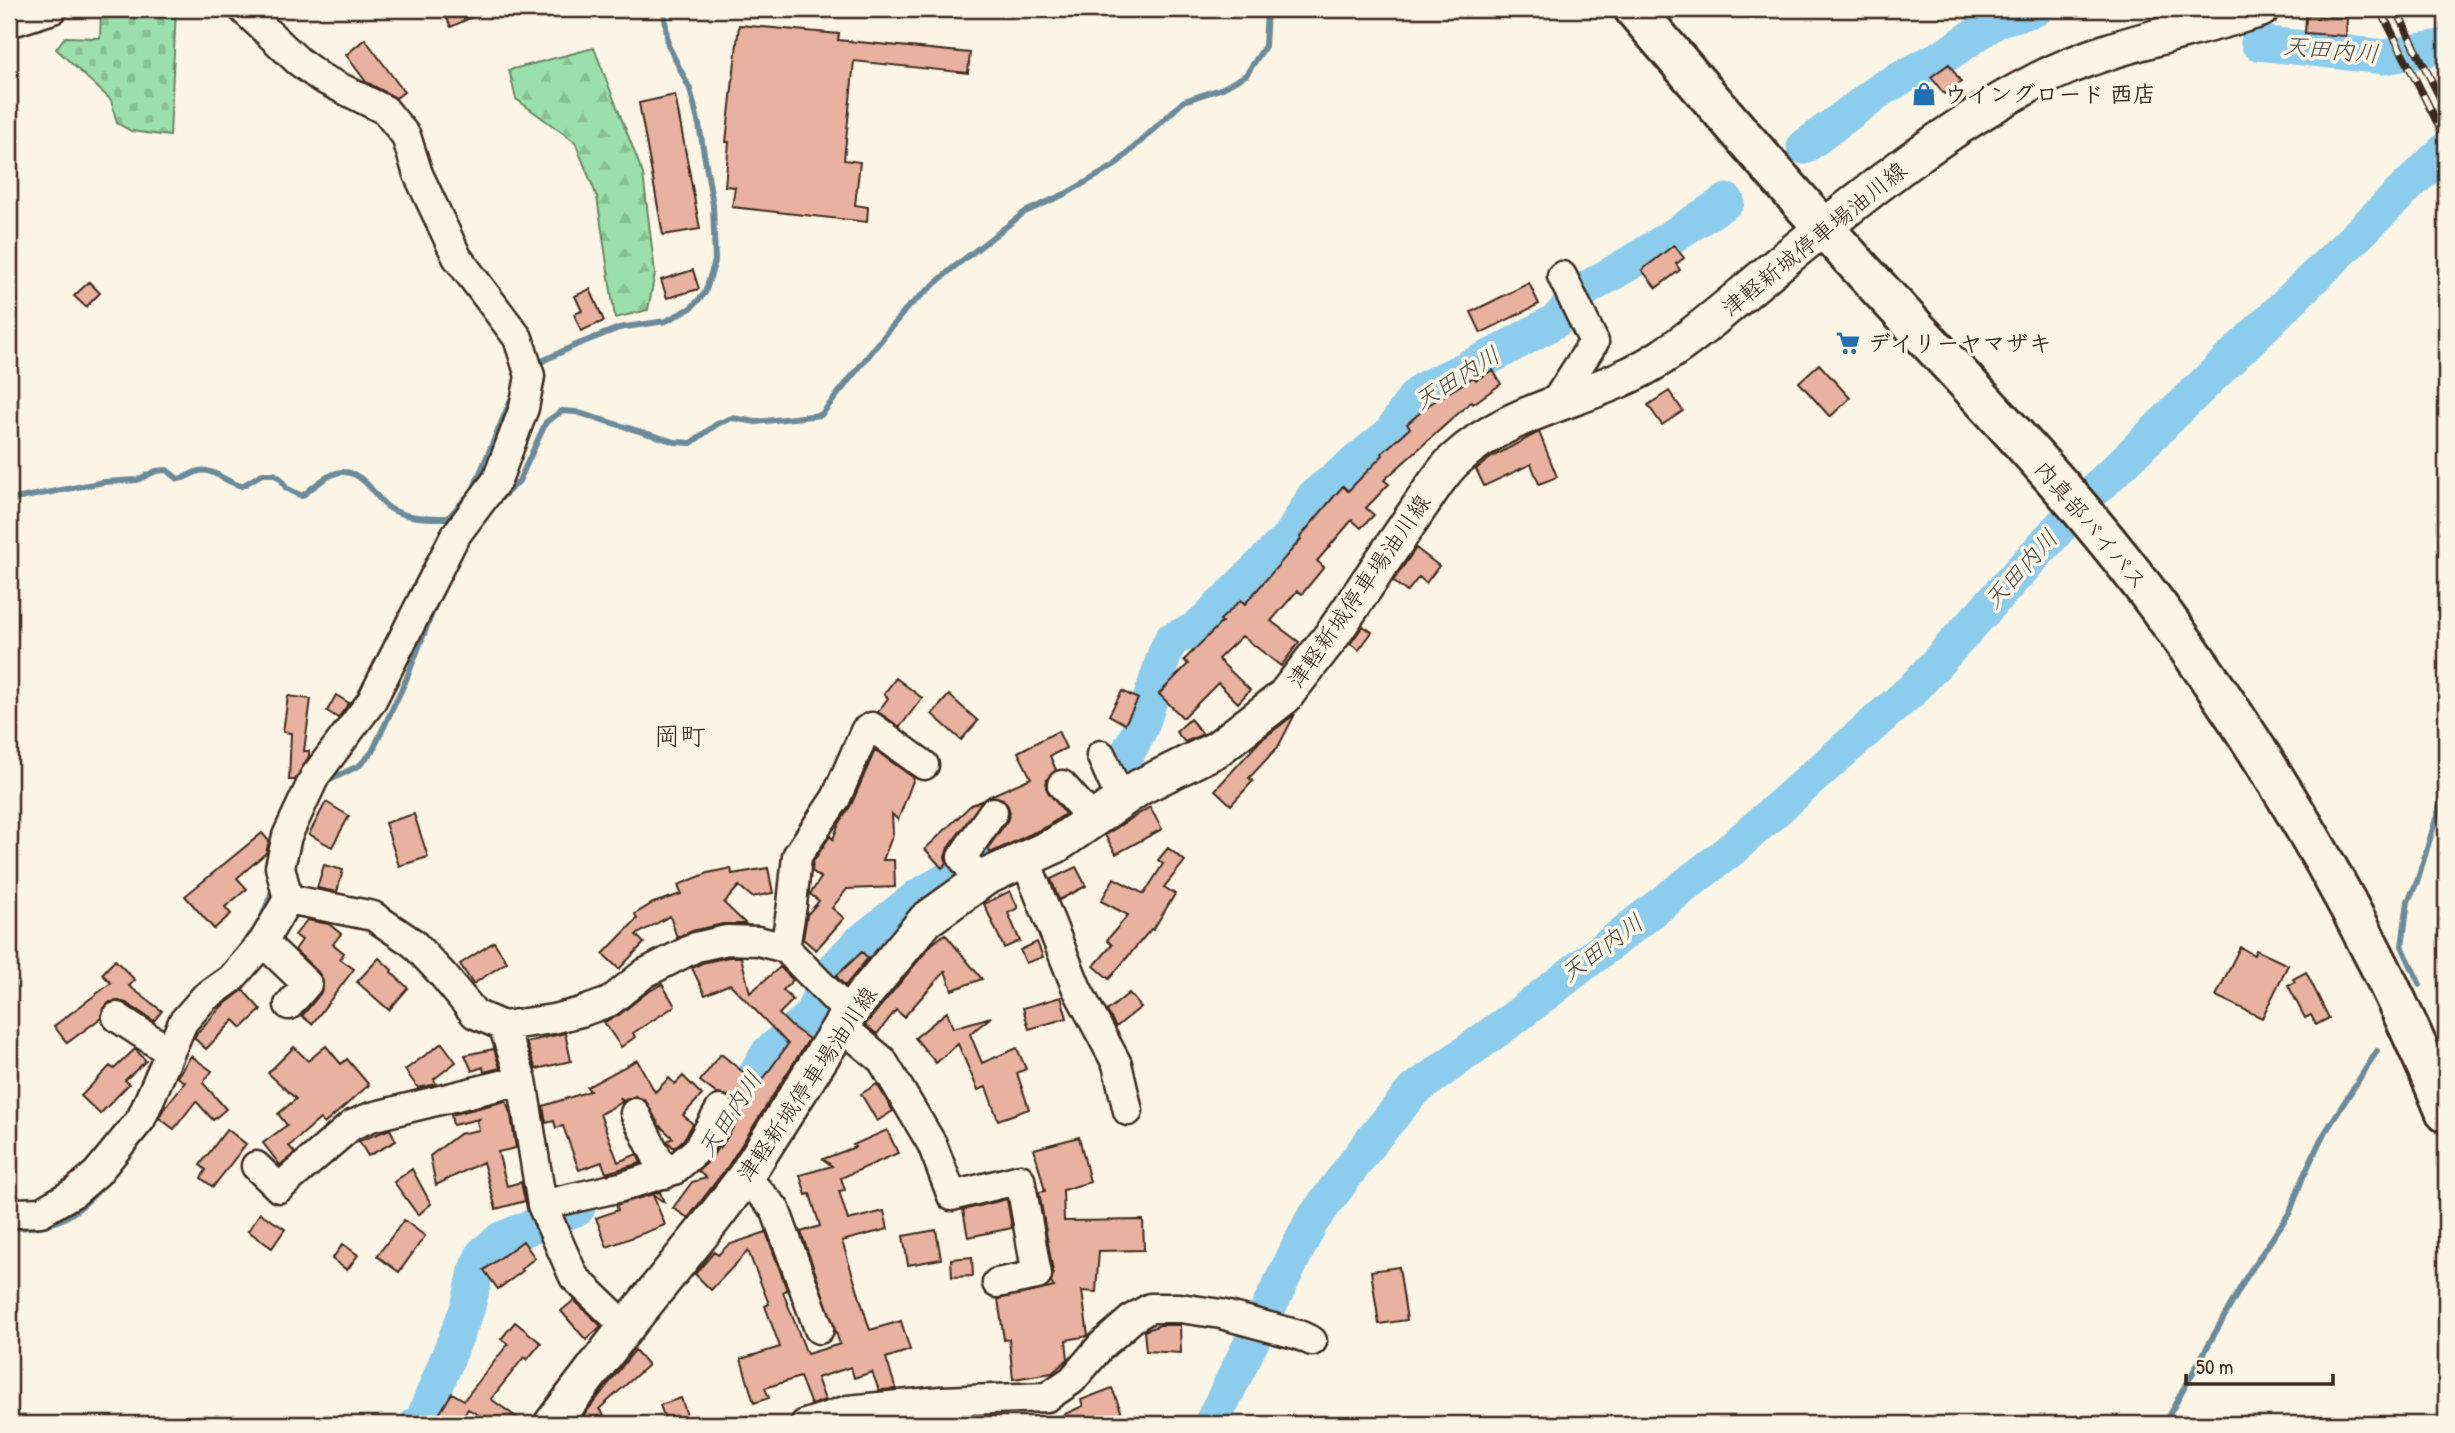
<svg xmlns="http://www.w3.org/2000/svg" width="2455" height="1433" font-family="'Patrick Hand','Klee One',sans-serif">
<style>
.forest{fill:url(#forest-firs);stroke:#6b8565;stroke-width:2}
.cemetery{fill:url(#cemetery-stones);stroke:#6b8565;stroke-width:2}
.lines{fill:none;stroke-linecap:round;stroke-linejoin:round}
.stream{stroke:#6c8b9a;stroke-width:6}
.river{stroke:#8ccced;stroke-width:35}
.building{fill:#e9b19f;stroke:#3b2a1e;stroke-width:2}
.minor-casing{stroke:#3b2a1e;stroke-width:33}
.major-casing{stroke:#3b2a1e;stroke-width:40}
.highway-casing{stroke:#3b2a1e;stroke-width:44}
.minor{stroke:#fcf5e5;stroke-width:28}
.major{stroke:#fcf5e5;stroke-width:35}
.highway{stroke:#fcf5e5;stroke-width:38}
.rail-casing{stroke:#3b2a1e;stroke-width:8}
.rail{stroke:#fcf5e5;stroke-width:5;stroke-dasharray:16;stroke-linecap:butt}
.labels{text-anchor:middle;stroke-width:7;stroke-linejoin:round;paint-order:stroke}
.poi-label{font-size:23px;font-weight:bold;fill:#3b2a1e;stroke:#fcf5e5;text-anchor:start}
.street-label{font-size:23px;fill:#3b2a1e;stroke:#fcf5e5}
.water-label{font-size:24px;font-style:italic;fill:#4f5252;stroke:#fcf5e5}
.quarter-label{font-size:26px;fill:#3b2a1e;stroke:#fcf5e5}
</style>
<defs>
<pattern id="forest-firs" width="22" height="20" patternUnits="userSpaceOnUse" patternTransform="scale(1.75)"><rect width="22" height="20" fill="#9be0ac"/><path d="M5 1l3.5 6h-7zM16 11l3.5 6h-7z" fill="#86c094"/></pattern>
<pattern id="cemetery-stones" width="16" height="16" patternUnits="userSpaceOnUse" patternTransform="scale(1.75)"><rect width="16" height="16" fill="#9be0ac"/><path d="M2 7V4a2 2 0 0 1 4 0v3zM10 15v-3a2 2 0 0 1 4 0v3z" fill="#86c094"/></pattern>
</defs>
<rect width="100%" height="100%" fill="#fcf5e5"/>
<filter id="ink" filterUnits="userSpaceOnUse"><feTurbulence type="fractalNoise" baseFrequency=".0143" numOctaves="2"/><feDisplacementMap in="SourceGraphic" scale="14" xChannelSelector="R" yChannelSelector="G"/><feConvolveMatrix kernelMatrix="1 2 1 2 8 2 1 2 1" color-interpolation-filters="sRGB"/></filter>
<g filter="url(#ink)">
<path class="forest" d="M594,48L643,174L655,273L648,310L615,318L597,197L575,142L516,99L509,70Z"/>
<path class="cemetery" d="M101,9H176L170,136L131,131L117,123L111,100L56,49L65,37L100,38Z"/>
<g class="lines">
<path class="stream" d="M538,363L576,345L619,328L666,321L691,308L705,293L715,261L713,205L699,125L690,89L668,45L664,9
M9,500L104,482L137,480L156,471L167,470L178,479C187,478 191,473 199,471C213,468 227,483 242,486L262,474H274L281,479L286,488L302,496C323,480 342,458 367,484C374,491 381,503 389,508C407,519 428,518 448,518L473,490L515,390
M499,500L519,481L546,422L562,411L576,412L675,442L691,443L717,424L732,418L756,422L821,415L906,309L954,267L1025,212L1067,193L1114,166L1184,101L1223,88L1246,75L1265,46L1267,9
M324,783L360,765L372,752L406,680L436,603
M243,943L259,925L274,886
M2420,985L2402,946L2408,901L2417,882L2446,785
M9,1227C54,1231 77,1215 106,1182
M2164,1424L2247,1276L2290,1212L2303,1177L2321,1139L2377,1051"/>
<path class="river" d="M2258,43L2384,57L2446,46
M1804,147L1883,88L1949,53L1999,19L2036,9
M2096,489L2446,149
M1118,772L1142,725L1165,653L1171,640L1194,630L1208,618L1292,534L1314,496L1390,434L1413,399L1425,388L1496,354L1557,320L1584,290L1637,259L1727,201
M710,1152L768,1053L810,1017L829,974L860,942L917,897L957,874L974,859L981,843L1002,819L1041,804H1068
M417,1424L423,1419L468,1307L477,1267L483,1254L501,1239L578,1208
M1211,1424L1311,1222L1372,1140L1413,1091L1518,1015L1727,853L1912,690L2063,524"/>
</g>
<path class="building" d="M442,9H489L451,27Z
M2306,15L2347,18L2346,36L2305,33Z
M739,25L839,34L838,40L970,53L968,73L854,61L844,160L860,162L855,205L868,207L867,222L732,207L735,187L725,186L729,142H726Z
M365,39L404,92L396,98L366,82L346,55Z
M1949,64L1961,82L1944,94L1931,77Z
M675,95L700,229L663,235L639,103Z
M1674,245L1684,258L1676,264L1680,270L1656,288L1642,270Z
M693,270L699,289L667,298L661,280Z
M89,282L100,293L86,307L74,296Z
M1529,283L1539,304L1481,333L1471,312Z
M590,289L604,321L581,331L574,314L582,311L575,296Z
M1819,364L1850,398L1830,417L1799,382Z
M1493,370L1501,384L1473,404L1471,402L1384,480L1389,484L1366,508L1374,515L1361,528L1352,520L1317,561L1324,567L1302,594L1297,591L1271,621L1299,642L1281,666L1242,636L1218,659L1250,690L1238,703L1218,683L1183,718L1159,694L1188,664L1184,660L1222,622L1220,620L1241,600L1245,604L1301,539L1300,537L1331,500L1343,486L1348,491L1383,455L1382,453L1410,428L1407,424L1430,404L1474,377L1476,380Z
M1669,391L1683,411L1662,425L1648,405Z
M1539,432L1557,477L1539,484L1531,464L1484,486L1476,469L1492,457Z
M1416,548L1439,566L1426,583L1419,577L1407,592L1393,581Z
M1363,626L1372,632L1359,650L1350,644Z
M896,678L922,698L900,727L878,712L888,698L884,694Z
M1122,691L1138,699L1125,724L1109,715Z
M336,695L349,703L338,718L327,711Z
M949,695L978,721L961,740L932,714Z
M288,696L311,699L304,751H309V756L295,780H289L291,733L283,732Z
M1295,714L1278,747L1249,778L1253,781L1231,805L1215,790L1260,741Z
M1190,719L1203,734L1185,742L1176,732Z
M1058,731L1066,748L1050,756L1056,770L1047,779L1046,788L1065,814L1046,827L990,853L988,848L1007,821L1010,813L1008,806L1003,799L990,796L1031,778L1018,752Z
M875,750L914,778L898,820L892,814L893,834L883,860H894L895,887L847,889L832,908L844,918L816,950L803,939L807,915L819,901L810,894L821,878L812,871L813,862L830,836L833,839L839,824L851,805Z
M983,800L948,848L945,857L947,863L942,868L925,849L971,805Z
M326,802L349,816L332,847L309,834Z
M1150,807L1162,829L1116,854L1105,835Z
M414,814L428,857L399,866L385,823Z
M262,833L269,841L266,853L237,878L247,889L225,907L231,914L214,929L185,896Z
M1168,848L1185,861L1164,887L1175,894L1153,930L1151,929L1109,979L1094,966L1112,945L1107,940L1128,915L1101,901L1114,878L1144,894L1163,864L1158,860Z
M324,865L343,870L337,892L317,888Z
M1076,867L1086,886L1059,900L1051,879Z
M731,868L732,874L768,868L773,893L752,897L739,886L724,903L746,924H723L692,931L677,938L670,916L636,935L644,943L619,969L603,954L637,919L635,914L653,903L681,894L678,885L708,873Z
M1010,891L1018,908L1008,913L1020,941L1004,948L984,904Z
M307,920L329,924L341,934L333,944L344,953L340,959L354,969L312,1024L302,1016L320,994L323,988V980L318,972L295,950L302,940L295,935Z
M945,934L982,979L952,990L945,971L904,1017L896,1010L877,1034L865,1025L932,944Z
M494,942L507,962L473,984L460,964Z
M1037,942L1043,957L1026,963L1020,950Z
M2240,947L2254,955L2256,950L2288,965L2262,1018L2216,996Z
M862,952L868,958L845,986L836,976Z
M729,957H741L750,993L780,967L793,980L783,990L793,1000L779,1014L791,1026L809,1039L728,1166L688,1218L673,1208L692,1182L706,1178L698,1171L711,1159L718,1147L720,1149L742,1113L736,1109L734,1101L729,1096L717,1094L700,1081L721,1054L759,1085L788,1044L730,984L705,995L692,968L702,963Z
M379,958L392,970L391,972L408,988L389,1010L357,982Z
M115,960L135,980L129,986L162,1011L154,1021L126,1003L119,1001L110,1002L103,1008L101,1018L67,1043L54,1026L111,983L102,974Z
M2306,972L2329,1018L2316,1025L2311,1015L2305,1018L2288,985L2295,982L2293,979Z
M662,984L675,1006L633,1033L635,1037L621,1047L604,1022L619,1015L645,994Z
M243,990L261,1010L242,1028L234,1020L206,1049L194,1038L197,1033L221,1007Z
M1129,993L1141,1007L1116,1027L1107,1011Z
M1061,997L1067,1018L1029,1029L1023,1008Z
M947,1012L953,1028L991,1017L970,1034L982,1063L1017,1048L1026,1069L1017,1073L1029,1109L998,1120L986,1087L978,1090L958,1044L936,1063L915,1038Z
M565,1033L571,1061L536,1069L526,1042Z
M442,1043L456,1062L434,1079L436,1084L418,1088L405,1070Z
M326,1046L341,1064L347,1059L369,1085L324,1124L320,1119L289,1146L295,1153L280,1165L263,1143L287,1125L278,1114L296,1099L268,1073L294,1047L308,1061Z
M135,1049L146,1061L125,1080L129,1084L100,1114L81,1096L110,1066L114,1069Z
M494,1049L500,1068L484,1072L483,1067L472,1071L465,1055Z
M191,1056L212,1071L203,1083L226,1109L213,1120L196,1101L174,1129L159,1118L163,1110L185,1082L177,1077Z
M637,1060L655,1092L669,1078L675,1084L683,1076L702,1095L683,1115L693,1124L684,1139L674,1148L667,1141L673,1138L659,1125L645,1100L635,1096L623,1101L620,1097L622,1102L600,1114L618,1162L637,1154L641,1163L606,1173L602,1162L579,1170L563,1126L556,1128L554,1121L546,1123L543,1106L590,1091L587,1087Z
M877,1084L893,1111L877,1121L861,1094Z
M506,1101L511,1116L516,1148L498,1152L507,1186L521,1182L525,1201L496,1209L483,1162L436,1185L430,1156L459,1134L479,1130L477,1121L479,1119L453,1125L451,1115Z
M227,1129L246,1144L213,1187L201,1178L206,1170L200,1165Z
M390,1129L396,1141L368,1156L359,1141Z
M887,1130L898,1153L841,1178L845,1190L839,1191L848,1220L884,1211L888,1229L842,1241L870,1330L901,1321L910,1350L886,1358L896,1389L879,1390L872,1372L854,1378L851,1367L817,1378L825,1400L811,1405L800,1377L765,1388L769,1398L754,1403L741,1359L780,1347L765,1306L769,1304L748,1251L711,1290L695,1274L714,1252L718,1255L728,1245L766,1232L787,1290L783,1292L807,1354L840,1344L801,1232L820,1226L810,1194L806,1195L800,1175L832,1166L823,1159L855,1147L853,1145Z
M1079,1137L1090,1182L1063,1190L1064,1221L1143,1220L1144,1250L1099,1251L1096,1292L1082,1291L1088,1336L1066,1340L1068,1359L1052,1373L1013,1379L1009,1339L1004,1340L998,1299L1054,1287L1051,1283L1053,1272L1039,1192L1045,1191L1034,1149Z
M412,1169L431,1204L418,1215L394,1182Z
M660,1192L664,1202L653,1195L665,1225L607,1247L596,1218L618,1210L616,1205Z
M1007,1199L1012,1228L968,1237L963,1210Z
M260,1213L285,1229L272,1248L248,1231Z
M404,1220L425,1236L399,1272L377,1256Z
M936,1230L941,1259L908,1265L903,1236Z
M523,1241L535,1258L521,1269L523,1271L498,1289L484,1270Z
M343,1244L358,1255L347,1270L332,1259Z
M972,1257L973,1276L952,1277L951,1259Z
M1399,1267L1407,1320L1379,1324L1371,1271Z
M574,1300L601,1326L586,1340L561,1311Z
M515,1322L541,1343L527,1360L524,1357L491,1399L526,1424H495L468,1409L458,1424H433L452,1393L464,1400L508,1344L501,1339Z
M1160,1325H1180L1181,1353L1146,1351L1144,1331Z
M635,1350L648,1365L599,1409L604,1415L593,1424H577Z
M1112,1388L1126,1424H1043L1083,1406L1081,1400Z
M681,1398L690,1424H667L660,1405Z"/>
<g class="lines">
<g class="minor-casing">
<path id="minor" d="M9,23L53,9
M1554,404L1594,342L1562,276
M1101,755L1121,800
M1062,785L1093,820
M1025,859L1077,989L1117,1064L1128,1111
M980,881L962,857L993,812
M288,899L373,916L413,943L443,975L475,1014L503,1026L553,1019L581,1012L609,1002L645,973L696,947L727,940L758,941L785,948L849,1013
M263,942L307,984L289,1005
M785,948L792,905L797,856L836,798L865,731L872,727L924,765
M117,1017L170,1052
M503,1026L522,1080L542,1205L621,1187L674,1170L697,1150L720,1110
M841,1026L882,1060L932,1144L952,1196L1020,1179L1037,1275L997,1283
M635,1113L665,1174
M256,1166L279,1188L352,1125L371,1117L522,1080
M745,1177L775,1209L819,1329
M542,1205L574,1277L626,1327
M9,1210L18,1213L41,1212L75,1192L97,1173L141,1119L183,1022L204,998L231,979L263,942L288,899L280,867L287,836L315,776L371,702L455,536L497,480L524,408L530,376L518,338L457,257L418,174L406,136L385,110L321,78L298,61L243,9
M805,1424L848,1410L941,1401L1047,1397L1072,1380L1101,1346L1133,1318L1150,1308H1180L1221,1314L1299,1335L1312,1341"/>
</g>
<g class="major-casing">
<path id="major" d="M552,1424L626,1327L714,1218L745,1177L849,1013L926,920L986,877L1056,845L1140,787L1217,749L1284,697L1333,634L1435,484C1441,476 1447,467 1455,460C1513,405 1597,400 1662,357C1700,332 1734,301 1769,272C1854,203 1938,132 2035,82C2106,44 2186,33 2261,9"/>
</g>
<g class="highway-casing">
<path id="highway" d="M1634,9C1709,97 1784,185 1862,270C1963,380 2070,487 2159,608C2274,763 2373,934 2446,1113"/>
</g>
<use href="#minor" class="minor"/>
<use href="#major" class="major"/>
<use href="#highway" class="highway"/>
<g class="rail-casing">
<path id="rail" d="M2380,9L2446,140
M2396,9L2446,110"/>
</g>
<use href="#rail" class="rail"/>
</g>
</g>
<defs>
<g id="shop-bare" transform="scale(1.89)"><path d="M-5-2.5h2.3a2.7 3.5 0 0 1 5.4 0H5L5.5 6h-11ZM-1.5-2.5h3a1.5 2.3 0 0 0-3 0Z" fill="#1f6fb2" stroke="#fcf5e5" stroke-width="2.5" paint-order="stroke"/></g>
<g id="supermarket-bare" transform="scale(1.89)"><path d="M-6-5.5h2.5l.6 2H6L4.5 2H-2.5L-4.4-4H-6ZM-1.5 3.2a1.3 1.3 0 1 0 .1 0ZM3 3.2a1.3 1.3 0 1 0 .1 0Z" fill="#1f6fb2" stroke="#fcf5e5" stroke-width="2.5" paint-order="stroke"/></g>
</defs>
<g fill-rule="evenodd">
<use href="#shop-bare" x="1924" y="94"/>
<use href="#supermarket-bare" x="1848" y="343"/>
</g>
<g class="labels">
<g class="poi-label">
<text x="1944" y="102">ウイングロード 西店</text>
<text x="1868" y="351">デイリーヤマザキ</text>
</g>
<g class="street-label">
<text transform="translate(1814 239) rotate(-39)" y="8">津軽新城停車場油川線</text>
<text transform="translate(2091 525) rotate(50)" y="8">内真部バイパス</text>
<text transform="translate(1359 591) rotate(-55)" y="8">津軽新城停車場油川線</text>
<text transform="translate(807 1084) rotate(-56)" y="8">津軽新城停車場油川線</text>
</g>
<g class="water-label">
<text transform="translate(2331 50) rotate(5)" y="8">天田内川</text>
<text transform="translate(1457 378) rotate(-32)" y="8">天田内川</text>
<text transform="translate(2021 569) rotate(-48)" y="8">天田内川</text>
<text transform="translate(1602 948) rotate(-37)" y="8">天田内川</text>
<text transform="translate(730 1114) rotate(-57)" y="8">天田内川</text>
</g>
<g class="quarter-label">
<text x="680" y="745">岡町</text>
</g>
</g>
<rect width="2455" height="1433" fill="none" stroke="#fcf5e5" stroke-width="35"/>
<rect x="18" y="18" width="2420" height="1398" fill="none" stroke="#3b2a1e" stroke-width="2.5" filter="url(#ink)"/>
<path d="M2186 1374v10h147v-10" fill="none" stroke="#3b2a1e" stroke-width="3.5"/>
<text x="2196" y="1374" font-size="21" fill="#3b2a1e" stroke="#fcf5e5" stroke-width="5" paint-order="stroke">50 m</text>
</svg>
